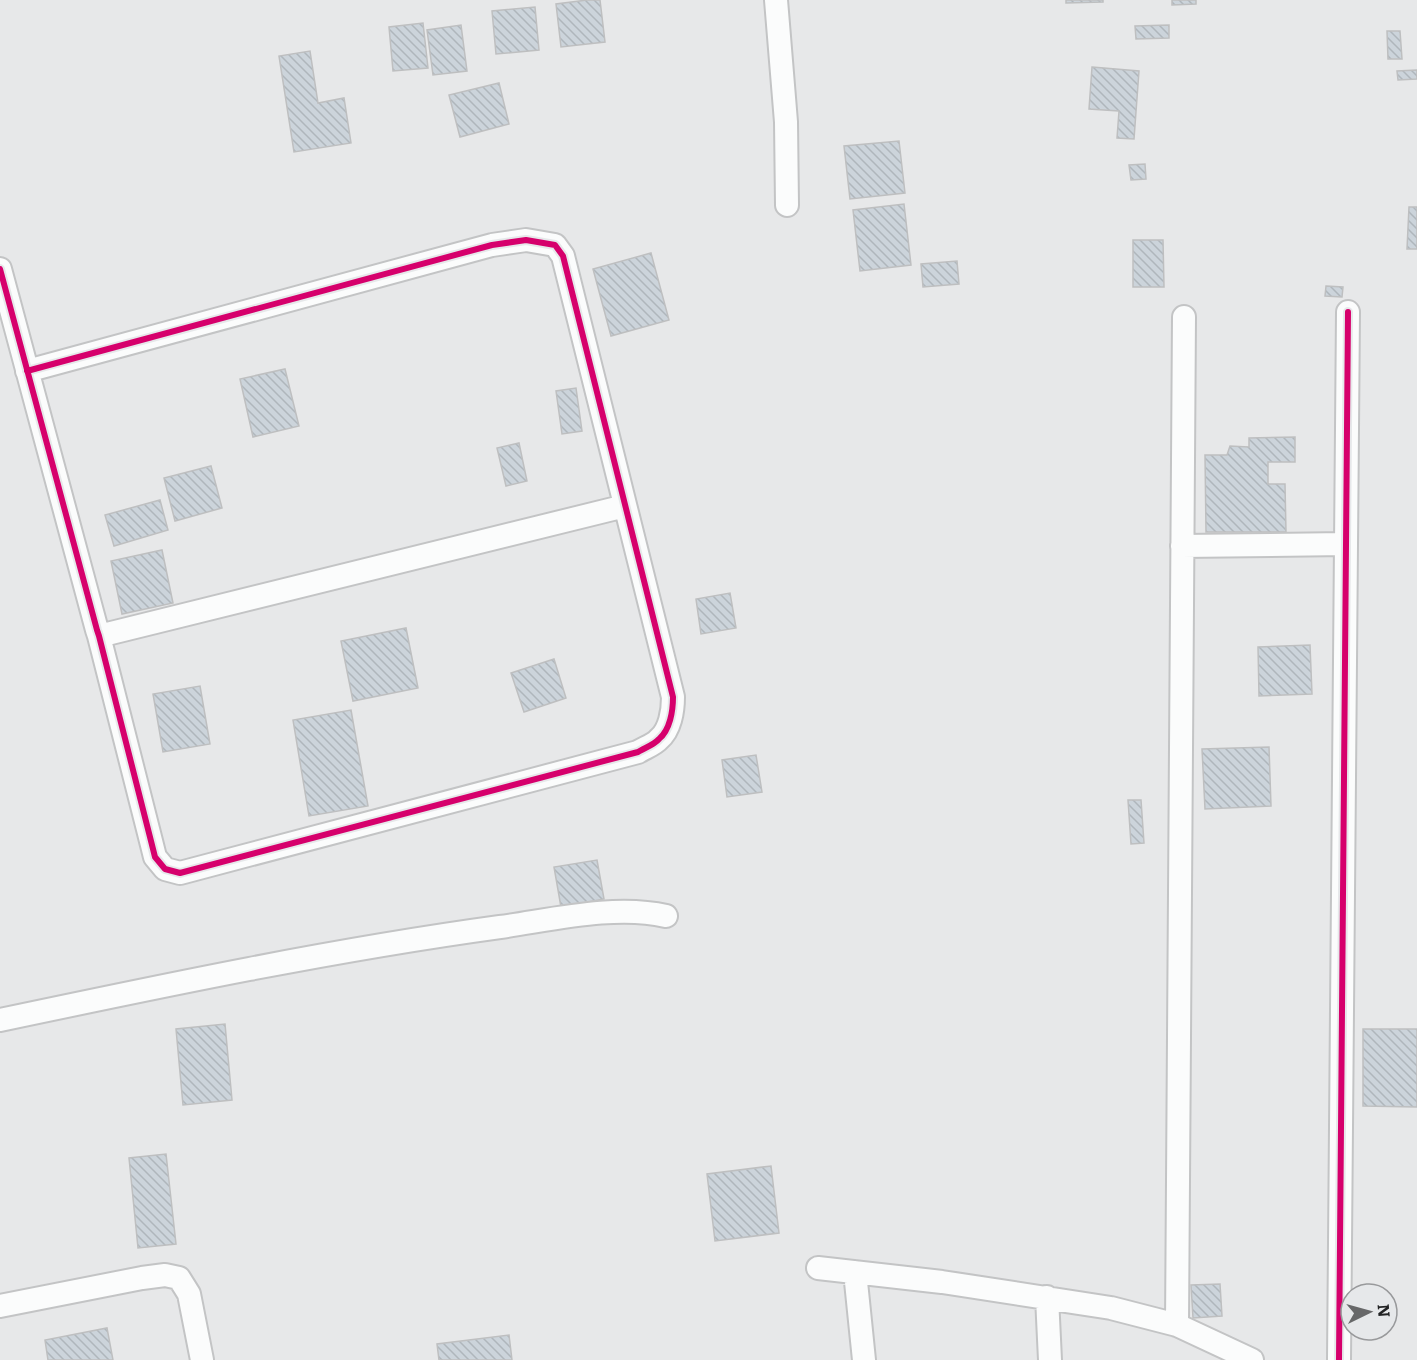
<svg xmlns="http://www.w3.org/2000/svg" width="1417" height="1360" font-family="Literata,serif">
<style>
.building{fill:url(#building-back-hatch);stroke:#bebfc0;stroke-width:1.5}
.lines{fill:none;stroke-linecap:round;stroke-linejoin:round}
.street-casing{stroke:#c3c4c5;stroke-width:26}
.street{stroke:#fbfcfc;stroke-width:22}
.cycleway-casing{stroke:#e6e8ea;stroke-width:10}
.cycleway{stroke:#d6006c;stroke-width:6}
</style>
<defs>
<pattern id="building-back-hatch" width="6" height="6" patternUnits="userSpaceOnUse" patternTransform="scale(1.5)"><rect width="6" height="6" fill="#ccd4db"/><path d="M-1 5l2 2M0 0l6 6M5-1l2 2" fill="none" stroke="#afb6bc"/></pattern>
</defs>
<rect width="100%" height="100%" fill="#e7e8e9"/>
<path class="building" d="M587,0H600L605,42L561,47L556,4Z
M1066,0H1103V2L1066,3Z
M1172,0H1196V4L1172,5Z
M535,7L539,50L496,54L492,11Z
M423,23L428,68L393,71L389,27Z
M461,25L467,71L433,75L427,30Z
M1169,25V38L1136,39L1135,26Z
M1387,31H1400L1402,59H1388Z
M310,51L318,103L344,98L351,143L294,152L279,56Z
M1092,67L1139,71L1134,139L1117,138L1119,111L1089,109Z
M1417,70V79L1398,80L1397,71Z
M499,83L509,124L460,137L449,95Z
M899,141L905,193L850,199L844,146Z
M1145,164L1146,179L1131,180L1129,165Z
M904,204L911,265L860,271L853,210Z
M1409,207H1417V249H1407Z
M1133,240H1163L1164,287H1133Z
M651,253L669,320L611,336L593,269Z
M957,261L959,284L923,287L921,264Z
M1326,286L1343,287L1342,297L1325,296Z
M285,369L299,426L253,437L240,379Z
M576,388L582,431L562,434L556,391Z
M1295,437V462H1268V484H1285L1286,532H1206L1205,455H1227L1230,446L1249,447V438Z
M519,443L527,481L506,486L497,448Z
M211,466L222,508L175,521L164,478Z
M160,500L168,530L114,546L105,515Z
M162,550L173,603L122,614L111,561Z
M730,593L736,628L701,634L696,599Z
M406,628L418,688L353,701L341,641Z
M1310,645L1312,694L1259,696L1258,647Z
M554,659L566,698L524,712L511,673Z
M200,686L210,744L163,752L153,694Z
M351,710L368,806L309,816L293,720Z
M1269,747L1271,806L1205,809L1202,749Z
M756,755L762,792L727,797L722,760Z
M1128,800H1141L1144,843L1131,844Z
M597,860L604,899L561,907L554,867Z
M225,1024L232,1100L183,1105L176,1029Z
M1363,1029H1417V1107L1363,1106Z
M166,1154L176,1244L138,1248L129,1158Z
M771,1166L779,1233L715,1241L707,1174Z
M1220,1284L1222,1316L1193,1318L1191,1285Z
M107,1328L113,1360H48L45,1340Z
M509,1335L512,1360H439L437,1344Z"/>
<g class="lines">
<g class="street-casing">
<path id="street" d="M776,0L786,122L787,205
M0,269L97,630L99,636L151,841L155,857L165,869L180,873L638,752C644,748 654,745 659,739C670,730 673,711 673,697L563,256L555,245L526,240L492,245L27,371
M1182,546L1346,544
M99,636L625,506
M0,1020C166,985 332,950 500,927C551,920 615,904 666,916
M818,1268L942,1282L1111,1308L1177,1325L1252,1360
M855,1272L864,1360
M1047,1297L1050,1360
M0,1306L142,1278L165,1275L179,1278L189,1294L202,1360
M1177,1325L1184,317
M1339,1360L1348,312"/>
</g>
<use href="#street" class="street"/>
<g class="cycleway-casing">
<path id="cycleway" d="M0,269L97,630L99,636L151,841L155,857L165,869L180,873L638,752C644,748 654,745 659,739C670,730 673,711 673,697L563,256L555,245L526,240L492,245L27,371
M1339,1360L1348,312"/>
</g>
<use href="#cycleway" class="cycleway"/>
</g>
<g transform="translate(1369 1312) rotate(85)"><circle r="28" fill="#e6e8ea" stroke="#98999b" stroke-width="1.5"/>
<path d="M0-4.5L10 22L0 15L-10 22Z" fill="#676869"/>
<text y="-9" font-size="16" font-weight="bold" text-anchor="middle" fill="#222324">N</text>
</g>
</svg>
